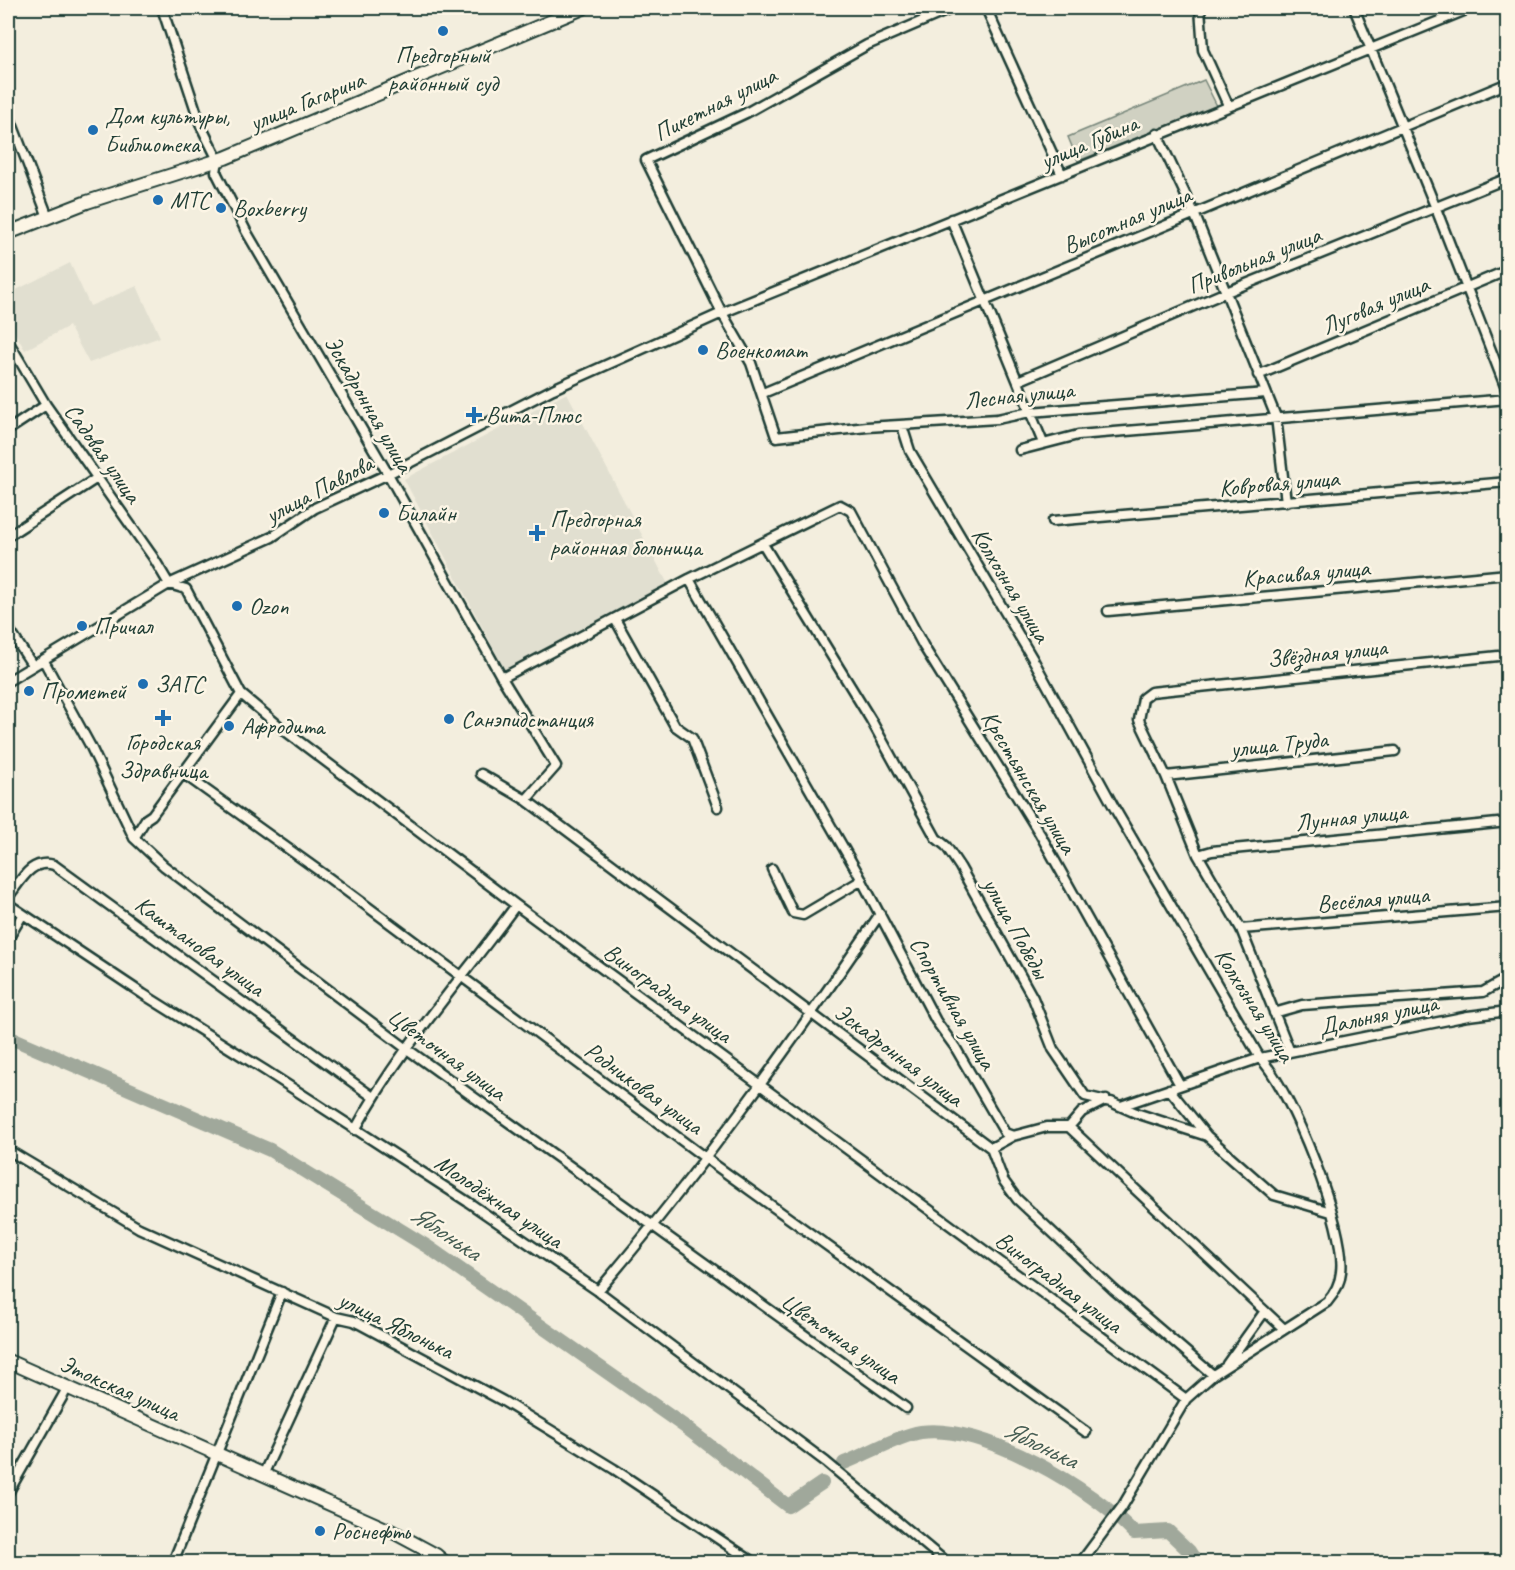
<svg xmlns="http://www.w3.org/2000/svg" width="1515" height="1570" font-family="Caveat,sans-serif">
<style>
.built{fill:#e1dfd0}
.green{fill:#d0d1c2;stroke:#78877b;stroke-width:1.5}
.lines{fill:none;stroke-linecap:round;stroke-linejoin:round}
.river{stroke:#a0a89b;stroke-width:14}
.street-casing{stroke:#1f3d34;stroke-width:13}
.secondary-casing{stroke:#1f3d34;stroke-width:16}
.street{stroke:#fcf5e5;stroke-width:8}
.secondary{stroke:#fcf5e5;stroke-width:12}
.poi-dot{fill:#1f6fb2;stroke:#fcf5e5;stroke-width:2}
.labels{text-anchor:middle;stroke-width:5;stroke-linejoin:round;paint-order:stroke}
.poi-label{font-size:24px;fill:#1f3d34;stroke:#fcf5e5;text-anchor:start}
.street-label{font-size:24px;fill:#1f3d34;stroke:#fcf5e5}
.water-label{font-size:26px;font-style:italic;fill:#465d53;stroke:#fcf5e5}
</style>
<rect width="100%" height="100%" fill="#f3eede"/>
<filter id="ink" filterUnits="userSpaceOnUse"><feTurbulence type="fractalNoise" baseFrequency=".0167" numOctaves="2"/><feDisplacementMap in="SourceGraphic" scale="12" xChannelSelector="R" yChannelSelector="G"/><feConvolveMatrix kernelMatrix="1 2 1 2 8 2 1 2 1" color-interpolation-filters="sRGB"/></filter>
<g filter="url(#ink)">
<path class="built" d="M70,263L90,306L137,286L160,337L89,363L69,326L25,350L8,321V294Z
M567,393L669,586L506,672L404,479Z"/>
<path class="green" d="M1204,80L1217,106L1078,161L1068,137Z"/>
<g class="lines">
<path class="river" d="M8,1041L16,1040L270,1150L428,1247L684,1426L788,1506L822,1483
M844,1463C865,1455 900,1435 921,1432C982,1423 1093,1489 1134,1533L1168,1531L1189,1551L1196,1562"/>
<g class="street-casing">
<path id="street" d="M162,8L201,126L218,160L216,172L246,231L388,474L502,678L556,766L526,800L991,1148L1003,1180L1017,1199L1114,1290L1213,1375
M953,8L867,45L746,113L646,160L722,313L751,363L776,437L867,427L997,419L1030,412L1266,393
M986,8L1062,175
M1200,8L1203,50L1228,105
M1354,8L1435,206L1508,394
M8,113L48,217
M1157,134L1194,213L1276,417L1286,502
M951,219L1043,443
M8,341L46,405L153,557L169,584L186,589L241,694L284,730L516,905L1186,1399
M1258,375L1508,270
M1018,381L1224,293L1508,178
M763,393L1508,83
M902,426L910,451L1034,661L1115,809L1260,1058C1291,1089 1347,1229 1341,1272C1340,1283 1334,1294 1327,1302L1213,1375L1186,1399L1122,1507L1081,1562
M8,430L46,405
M1020,450L1078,435L1508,399
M1053,521L1508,482
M8,536L97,478
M763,544L871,720L936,838L946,846L960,867L1033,998L1053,1049L1085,1096L1111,1102L1136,1113L1207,1136L1274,1195L1331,1212
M689,579L859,875L936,1021L955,1047L1005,1133L1013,1136L1047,1127H1069L1284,1329
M1108,611L1508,574
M615,619L675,726L692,738L718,807
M8,628L33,666
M44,661L91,747L134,838L164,866L407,1049L906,1408
M502,678L689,579L840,505L851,511L924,647L1040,834L1180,1085
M8,681L169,584L272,537L315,508L388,474L553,389L722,313L1471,8
M181,772L329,878L704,1157L1086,1432
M481,774L526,800
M1166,776L1395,751
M134,838L146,819L152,815L241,694
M1198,855L1212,851L1508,822
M772,869L793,913L803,915L862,880
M8,897C21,881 31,858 54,865L373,1097
M8,904L143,994L266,1071L468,1202L598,1291L826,1462L946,1562
M1241,929L1508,907
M8,939L23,914
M1274,1013L1302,1005L1483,992L1508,978
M1290,1052L1241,929L1198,855L1166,776L1139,720L1143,698L1151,692L1508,655
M1169,1089L1207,1136
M1121,1106L1260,1058L1468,1016L1508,1011
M1069,1127L1082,1112L1106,1100
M355,1130C399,1049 462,979 516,905
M991,1148L1013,1136
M8,1150L139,1228L336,1317L354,1321L503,1401L614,1469L753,1562
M598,1291C700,1172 792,1043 880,914
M1227,1364L1265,1311
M263,1475L336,1317
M8,1493L68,1387
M173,1562L282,1292"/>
</g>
<g class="secondary-casing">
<path id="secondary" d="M8,233L87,202L225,158L583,8
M8,1361L395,1533L436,1555L444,1562"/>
</g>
<use href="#street" class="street"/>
<use href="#secondary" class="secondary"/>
</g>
</g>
<g class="poi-dot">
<circle cx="443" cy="31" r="6"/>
<circle cx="93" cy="130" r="6"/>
<circle cx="158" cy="200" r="6"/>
<circle cx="221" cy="208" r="6"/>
<circle cx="703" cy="350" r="6"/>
<path d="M471 406h6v6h6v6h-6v6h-6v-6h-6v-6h6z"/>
<circle cx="384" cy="513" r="6"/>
<path d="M534 524h6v6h6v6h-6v6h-6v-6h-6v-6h6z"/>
<circle cx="237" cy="606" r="6"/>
<circle cx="82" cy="626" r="6"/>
<circle cx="143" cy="684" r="6"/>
<circle cx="29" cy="691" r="6"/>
<path d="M160 709h6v6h6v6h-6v6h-6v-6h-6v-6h6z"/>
<circle cx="449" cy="719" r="6"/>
<circle cx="229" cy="726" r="6"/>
<circle cx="320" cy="1531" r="6"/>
</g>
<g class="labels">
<g class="poi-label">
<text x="443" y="63" text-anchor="middle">Предгорный<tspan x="443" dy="28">районный суд</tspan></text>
<text x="105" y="124">Дом культуры,<tspan x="105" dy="28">Библиотека</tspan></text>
<text x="170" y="208">МТС</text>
<text x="233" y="216">Boxberry</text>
<text x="715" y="358">Военкомат</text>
<text x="486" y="423">Вита-Плюс</text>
<text x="396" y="521">Билайн</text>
<text x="550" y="527">Предгорная<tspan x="550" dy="28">районная больница</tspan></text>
<text x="249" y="614">Ozon</text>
<text x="94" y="634">Причал</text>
<text x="155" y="692">ЗАГС</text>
<text x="41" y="699">Прометей</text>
<text x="461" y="727">Санэпидстанция</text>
<text x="241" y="734">Афродита</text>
<text x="163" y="750" text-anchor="middle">Городская<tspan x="163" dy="28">Здравница</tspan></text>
<text x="332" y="1539">Роснефть</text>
</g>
<g class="street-label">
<text transform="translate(307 101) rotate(-22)" y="8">улица Гагарина</text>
<text transform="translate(715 104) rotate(-27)" y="8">Пикетная улица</text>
<text transform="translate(1089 142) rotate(-23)" y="8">улица Губина</text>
<text transform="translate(1127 220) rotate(-23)" y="8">Высотная улица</text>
<text transform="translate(1254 260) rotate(-22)" y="8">Привольная улица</text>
<text transform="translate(1375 305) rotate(-23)" y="8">Луговая улица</text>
<text transform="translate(1019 395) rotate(-6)" y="8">Лесная улица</text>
<text transform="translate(369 404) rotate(60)" y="8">Эскадронная улица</text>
<text transform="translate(103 453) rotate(55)" y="8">Садовая улица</text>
<text transform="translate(1279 483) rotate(-5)" y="8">Ковровая улица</text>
<text transform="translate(319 489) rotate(-28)" y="8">улица Павлова</text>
<text transform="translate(1306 573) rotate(-5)" y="8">Красивая улица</text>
<text transform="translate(1011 585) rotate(59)" y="8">Колхозная улица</text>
<text transform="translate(1327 653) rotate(-6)" y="8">Звёздная улица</text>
<text transform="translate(1279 744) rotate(-6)" y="8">улица Труда</text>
<text transform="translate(1029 782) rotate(59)" y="8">Крестьянская улица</text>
<text transform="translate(1351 817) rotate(-6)" y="8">Лунная улица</text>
<text transform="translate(1373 899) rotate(-5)" y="8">Весёлая улица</text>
<text transform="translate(1016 928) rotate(61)" y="8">улица Победы</text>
<text transform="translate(200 946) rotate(36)" y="8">Каштановая улица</text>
<text transform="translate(668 993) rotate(36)" y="8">Виноградная улица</text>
<text transform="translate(953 1003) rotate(60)" y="8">Спортивная улица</text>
<text transform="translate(1255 1005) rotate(58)" y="8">Колхозная улица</text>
<text transform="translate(1378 1015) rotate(-12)" y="8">Дальняя улица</text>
<text transform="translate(447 1054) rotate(36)" y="8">Цветочная улица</text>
<text transform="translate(899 1055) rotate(37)" y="8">Эскадронная улица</text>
<text transform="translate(644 1088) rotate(36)" y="8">Родниковая улица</text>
<text transform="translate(499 1201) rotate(34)" y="8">Молодёжная улица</text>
<text transform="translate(1059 1282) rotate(37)" y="8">Виноградная улица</text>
<text transform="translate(396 1325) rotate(26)" y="8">улица Яблонька</text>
<text transform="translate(841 1338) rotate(35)" y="8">Цветочная улица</text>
<text transform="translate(120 1388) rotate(24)" y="8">Этокская улица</text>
</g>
<g class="water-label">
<text transform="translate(446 1232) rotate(34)" y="9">Яблонька</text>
<text transform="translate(1041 1444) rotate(26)" y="9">Яблонька</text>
</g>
</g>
<rect width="1515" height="1570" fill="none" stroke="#fcf5e5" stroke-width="30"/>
<rect x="15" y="15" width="1485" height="1540" fill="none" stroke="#1f3d34" stroke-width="2" filter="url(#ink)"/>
</svg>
